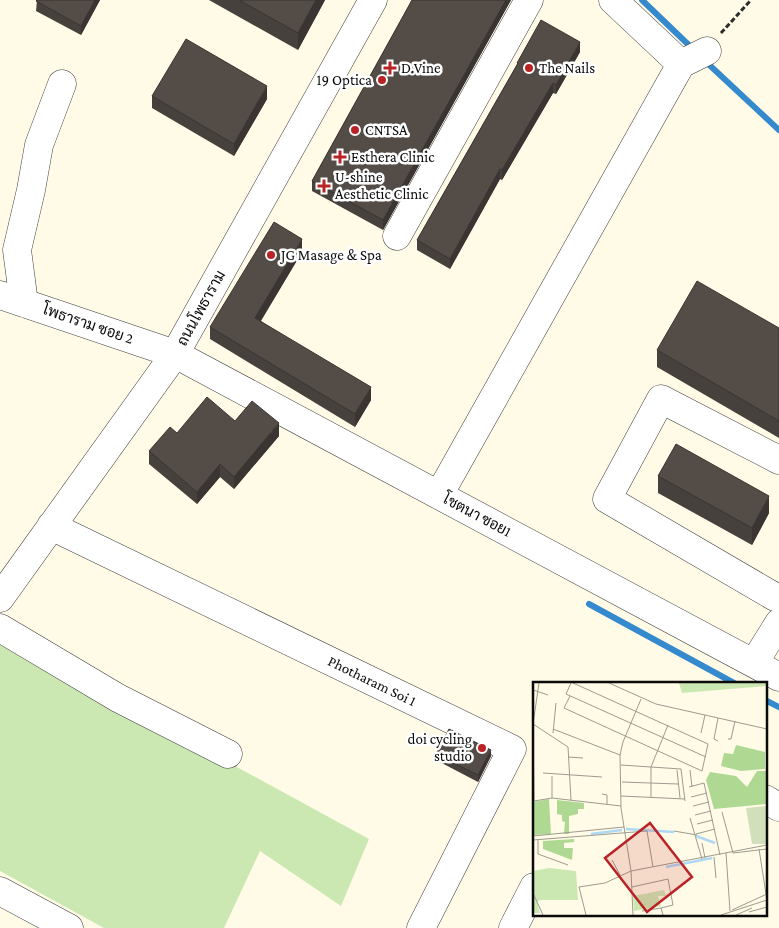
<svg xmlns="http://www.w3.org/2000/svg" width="779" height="928" font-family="'Crimson Pro',Sarabun,serif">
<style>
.green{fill:#cce8b2}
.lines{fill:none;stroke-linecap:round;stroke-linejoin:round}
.stream{stroke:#348acd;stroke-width:6}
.minor-casing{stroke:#3d3d3d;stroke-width:29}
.path{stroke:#2c2c2c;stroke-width:3;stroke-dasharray:5 2.5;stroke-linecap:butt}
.minor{stroke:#fff;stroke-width:28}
.wall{fill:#47413d}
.shaded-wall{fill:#3a3532}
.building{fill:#534c47;stroke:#3a3532}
.poi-dot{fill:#b92325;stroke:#fff;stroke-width:2}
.labels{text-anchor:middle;stroke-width:5;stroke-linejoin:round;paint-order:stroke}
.poi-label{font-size:15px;fill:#0a0a0a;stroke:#fff;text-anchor:start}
.street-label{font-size:15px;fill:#0a0a0a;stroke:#fff}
.inset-river{fill:none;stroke:#add8f6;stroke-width:2.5}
.inset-road{fill:none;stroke:#9d9b8f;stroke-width:1}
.view{fill:#b92325;fill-opacity:0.15;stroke:#b92325;stroke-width:2.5}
.inset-edge{fill:none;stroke:#0a0a0a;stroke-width:2.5}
</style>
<rect width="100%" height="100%" fill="#fffbe7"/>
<path class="green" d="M0,638L369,839L341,906L260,851L224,928H104L0,871Z"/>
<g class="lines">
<path class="stream" d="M642,0L694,50
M704,60L779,130
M589,604L734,683
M765,700L779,707"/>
<g class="minor-casing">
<path id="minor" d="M613,0L681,64
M397,236L529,0
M0,295L175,354L779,677
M24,303L17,250L31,190L39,145L62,84
M439,495L681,64L707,51
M51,526L512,749L421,928
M775,597L607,499L661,399L779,460
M0,598L175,354L373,0
M0,628L118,698L228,754
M754,663L779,623
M765,799L779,807
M0,891L69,928
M513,928L534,887"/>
</g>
<path class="path" d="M721,33L751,0"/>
<use href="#minor" class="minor"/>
</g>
<path class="wall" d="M37,0H100L81,35L36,11Z
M209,0H325L298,50Z
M412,0H511L383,230L312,191V181Z
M580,52L556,94L553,93L502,180L500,179L450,269L417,250V240L517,65V63Z
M152,96L267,99L234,156L152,108Z
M302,252L261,321L371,400L355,427L210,339V327Z
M779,328V438L657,367V350Z
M235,421L279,436L234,489L220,477L197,504L149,464V451L177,433Z
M658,476L769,513L752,545L658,493Z
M436,754L491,756L478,782L436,760Z"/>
<path class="shaded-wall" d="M95,0H100L81,35V26Z
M316,0H325L298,50V33Z
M506,0H511L383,230V220Z
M580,42V52L556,94V85Z
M553,83V93L502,180V170Z
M267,86V99L234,156V144Z
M500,169V179L450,269V259Z
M302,239V252L255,330V318Z
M371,387V400L355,427V414Z
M279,423V436L234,489V477Z
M220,464V477L197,504V492Z
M769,496V513L752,545V528Z
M491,750V756L478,782V775Z"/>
<path class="building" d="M37,0H95L81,26L36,1Z
M239,0H316L298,33Z
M412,0H506L383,220L312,181Z
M541,20L580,42L556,85L553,83L502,170L500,169L450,259L417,240L518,63H517Z
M186,39L267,86L234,144L152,96Z
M274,222L302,239L255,318L371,387L355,414L210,327Z
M697,281L779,328V421L657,350Z
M207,397L235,421L252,401L279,423L234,477L220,464L197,492L149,451L170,427L177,433Z
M676,444L769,496L752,528L658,476Z
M449,729L491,750L478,775L436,754Z"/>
<g class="poi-dot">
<path d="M387.5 60.5h5v5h5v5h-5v5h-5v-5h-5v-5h5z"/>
<circle cx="529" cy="68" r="5"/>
<circle cx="382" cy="80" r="5"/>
<circle cx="355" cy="130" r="5"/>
<path d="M337.5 149.5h5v5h5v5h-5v5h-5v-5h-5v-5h5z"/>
<path d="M321.5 178.5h5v5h5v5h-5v5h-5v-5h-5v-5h5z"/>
<circle cx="271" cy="255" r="5"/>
<circle cx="482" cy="748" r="5"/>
</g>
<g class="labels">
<g class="poi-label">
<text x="401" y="73">D.Vine</text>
<text x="539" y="73">The Nails</text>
<text x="372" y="85" text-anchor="end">19 Optica</text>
<text x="365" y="135">CNTSA</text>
<text x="351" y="162">Esthera Clinic</text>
<text x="335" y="182">U-shine<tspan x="335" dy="17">Aesthetic Clinic</tspan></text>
<text x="281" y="260">JG Masage &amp; Spa</text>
<text x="472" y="744" text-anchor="end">doi cycling<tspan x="472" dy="17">studio</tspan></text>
</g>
<g class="street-label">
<text transform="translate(201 308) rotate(-61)" y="5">ถนนโพธาราม</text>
<text transform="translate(88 324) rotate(19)" y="5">โพธาราม ซอย 2</text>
<text transform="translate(477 515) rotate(28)" y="5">โชตนา ซอย1</text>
<text transform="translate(372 681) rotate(26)" y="5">Photharam Soi 1</text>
</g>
</g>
<g transform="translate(533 682)">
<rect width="234" height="234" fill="#fffbe7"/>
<path d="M146,1H234V4L149,11ZM16,186L43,189L45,218H7L4,220L7,231H0V189ZM131,208L133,214H125L128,224L101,229L100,214Z" fill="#cce8b2"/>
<path d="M203,63L232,70V87L208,89L188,84L191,71L200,72ZM224,89H234V122L181,127L173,98L177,90L203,94L214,105ZM16,117L18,152L0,153V120ZM24,118L51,121V127H45V132L36,134V152H31L32,140L29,139V133L24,132ZM41,157V160L31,161V166H40L39,178L10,167V159Z" fill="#afd992"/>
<path d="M234,124V162H219L213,126Z" fill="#d2dfbb"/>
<path class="inset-river" d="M93,147L141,150M58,152L89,148M163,154L182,161M133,185L179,176"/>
<path class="inset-road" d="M38,1L33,12L173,75M76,1L123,22L234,47M0,8L15,13M37,14L31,26L169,89L175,62L40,1M0,42L35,65L38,118M20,47L87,73M20,51L23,21M168,51L172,33M195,57H198L202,39M185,59L181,57L185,36M35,75L50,76M88,83L148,87L152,119M144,88L147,116M157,88L159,105M10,91L69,95M19,94V116M89,100L145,102M156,105L171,101L187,173M69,112L74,113V123M88,114L152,117M118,115V85L135,43M158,115L174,111M1,119L0,42L6,1M1,119L19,116L88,124M160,124L176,120M189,130L200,171L234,167M162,133L178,129M157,136L169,177M164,142L180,138M114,149L120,185M141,149L164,153M163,152L182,147M0,154L91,145M5,157V172L35,183M0,158L114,149M169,161L172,176M226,167L233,212M193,171L197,229M181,175L183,196M79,178L87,193M99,205L135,197L140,223L128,226L130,233M0,211L10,233M199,228L234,212M109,229L128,226M216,230L234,225M53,233L46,205L72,201L98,189L234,163M100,233L98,189L88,126L87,73L90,60L108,17M188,233L234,218M203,233L219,226"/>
<path class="view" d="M117,141L159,195L114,230L72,176Z"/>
<rect width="234" height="234" class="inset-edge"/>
</g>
</svg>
